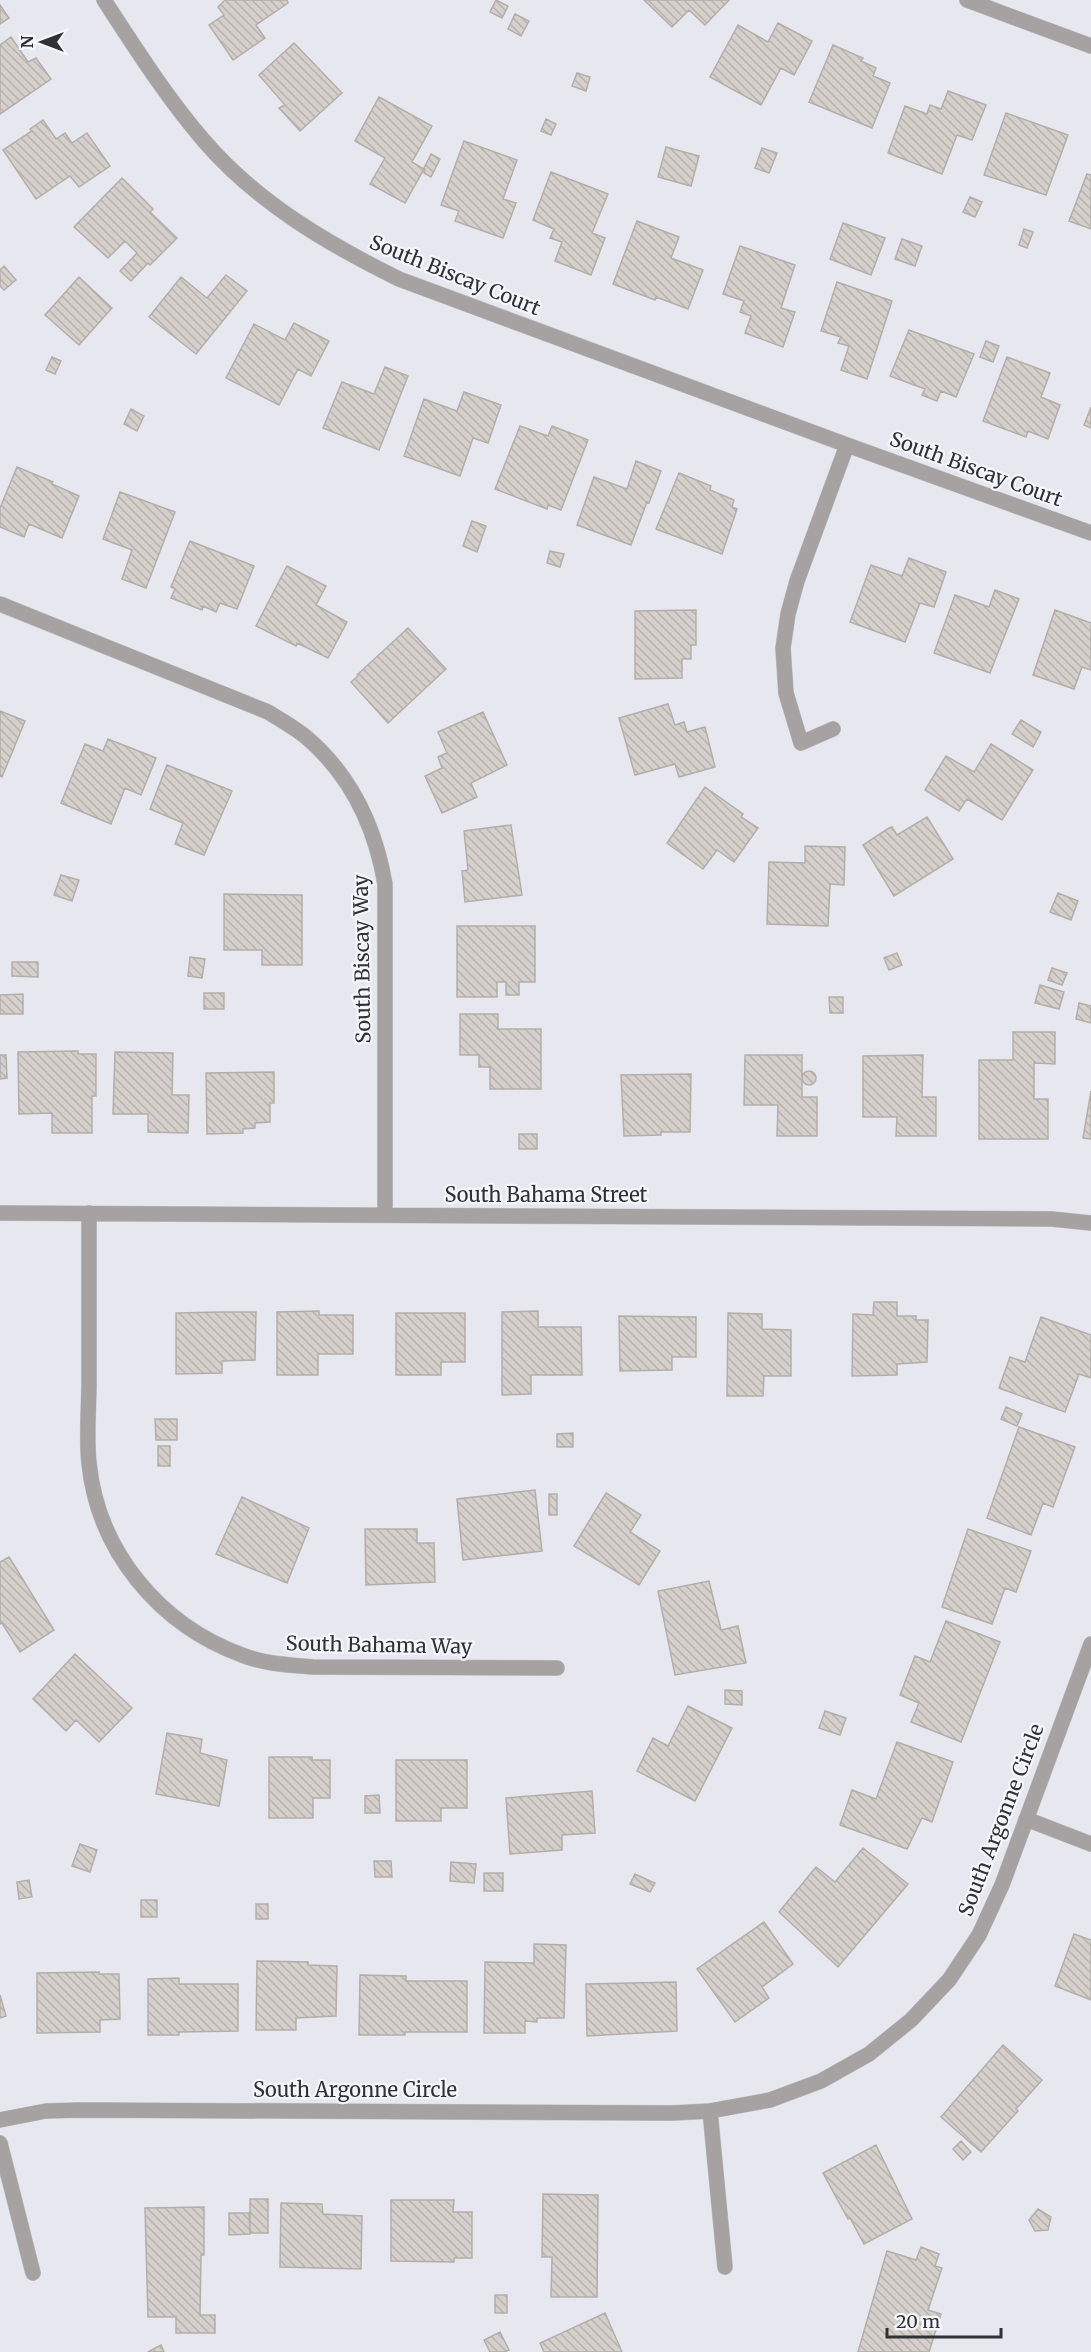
<svg xmlns="http://www.w3.org/2000/svg" width="1091" height="2352" font-family="Merriweather,serif">
<style>
.building{fill:url(#building-back-hatch);stroke:#b4aeaa;stroke-width:1.5}
.lines{fill:none;stroke-linecap:round;stroke-linejoin:round}
.minor-casing{stroke:#c3c3ca;stroke-width:16}
.minor{stroke:#a6a2a2;stroke-width:15}
.labels{text-anchor:middle;stroke-width:4.5;stroke-linejoin:round;paint-order:stroke}
.street-label{font-size:20px;fill:#313134;stroke:#f4f6fc}
</style>
<defs>
<pattern id="building-back-hatch" width="6" height="6" patternUnits="userSpaceOnUse" patternTransform="scale(1.5)"><rect width="6" height="6" fill="#d6d0cc"/><path d="M-1 5l2 2M0 0l6 6M5-1l2 2" fill="none" stroke="#b8b3b0"/></pattern>
</defs>
<rect width="100%" height="100%" fill="#e7e8ef"/>
<path class="building" d="M225,0H287L288,3L256,25L265,38L233,60L209,25L224,15L218,7Z
M496,0L508,6L502,18L490,12Z
M644,0H729L705,25L689,10L672,27Z
M0,5L9,18L0,24Z
M515,14L529,21L521,36L508,29Z
M778,23L812,41L794,75L781,68L761,105L710,77L738,25L768,42Z
M11,37L28,62L36,58L51,79L0,114V45Z
M294,43L342,93L300,131L279,108L285,105L259,75Z
M833,45L863,58L861,61L876,68L873,76L890,83L872,128L809,102Z
M577,73L590,77L586,91L572,86Z
M948,91L986,105L972,140L957,135L942,174L888,153L905,106L927,114L930,105L941,109Z
M379,97L432,126L412,162L424,169L405,203L370,184L385,158L355,141Z
M1006,113L1068,135L1046,195L984,175Z
M546,119L556,124L551,135L541,131Z
M43,120L56,139L65,133L72,143L87,133L110,166L79,187L70,176L36,199L3,150L32,131L30,129Z
M464,141L517,160L503,199L516,203L503,238L455,221L459,211L441,205Z
M666,147L699,156L691,186L658,177Z
M762,148L777,153L769,173L755,168Z
M431,154L440,159L431,177L424,173L425,169L424,168Z
M551,172L608,194L592,233L605,238L591,275L555,261L562,242L550,238L554,229L533,220Z
M1087,174L1091,175V229L1069,221Z
M122,178L153,209L150,212L177,238L150,265L148,263L131,281L120,271L137,253L125,241L108,258L74,227Z
M970,197L982,202L975,217L963,212Z
M637,221L679,237L671,258L703,270L688,309L656,297L655,300L613,284Z
M843,223L885,238L871,275L830,259Z
M1024,229L1033,232L1027,248L1019,245Z
M902,239L922,246L915,266L895,259Z
M740,246L795,265L781,308L795,312L783,347L745,333L751,316L740,312L744,301L723,294Z
M4,266L16,280L4,290L0,286V270Z
M226,275L247,291L196,354L149,317L181,277L207,298Z
M79,277L112,308L79,345L45,315Z
M837,282L892,301L867,379L841,370L849,346L838,343L841,337L821,331Z
M294,323L329,341L311,376L298,369L279,405L226,378L254,324L285,340Z
M909,330L974,354L956,397L941,391L937,401L922,395L925,389L890,376Z
M986,341L999,346L993,362L980,357Z
M52,357L61,361L55,374L46,370Z
M1007,357L1050,373L1041,397L1060,405L1048,439L1028,431L1026,437L983,421Z
M385,367L408,376L379,450L323,428L342,382L374,394Z
M464,392L501,405L488,443L473,438L460,476L404,456L424,399L457,411Z
M1091,407V428L1084,425Z
M131,409L144,416L137,431L124,424Z
M520,426L548,436L552,426L588,440L561,510L548,505L547,509L495,489Z
M636,461L661,471L649,503L647,502L631,545L577,525L594,477L627,489Z
M17,467L53,482L52,484L79,496L62,538L29,524L24,537L0,527V508Z
M679,473L711,486L710,490L734,500L732,507L737,509L722,554L656,529Z
M120,492L175,512L146,588L122,579L132,550L103,539Z
M472,521L486,526L477,552L463,546Z
M190,541L254,566L237,609L220,603L216,612L203,606L202,610L171,598L175,589L171,587Z
M550,551L564,554L560,567L547,563Z
M909,558L946,572L934,607L920,603L905,642L850,622L871,565L902,576Z
M287,566L326,586L316,605L347,622L328,658L297,643L296,646L256,626Z
M995,590L1019,599L990,673L934,653L955,595L989,607Z
M696,610V645H691V659H682V678L635,679V611Z
M1055,610L1091,623V670L1082,667L1074,689L1033,675Z
M408,628L446,669L388,723L351,682L358,676L357,675Z
M668,704L675,725L684,722L687,732L705,727L715,767L679,777L675,764L635,775L619,718Z
M0,711L25,721L2,777L0,776Z
M483,712L507,765L471,783L477,797L442,813L425,776L442,768L438,757L447,753L438,732Z
M1021,720L1041,732L1033,747L1012,734Z
M108,739L156,758L141,795L125,788L111,824L61,803L85,744L103,751Z
M991,744L1033,770L1002,820L967,799L959,811L925,790L946,756L974,772Z
M167,765L232,791L204,855L175,844L183,823L150,809Z
M705,787L743,814L741,817L758,828L734,862L717,850L703,869L667,843Z
M927,817L953,859L894,896L863,845L889,828L892,827L897,835Z
M511,825L522,895L465,902L462,871L468,870L464,831Z
M805,846L845,847L844,885L830,884L828,926L767,924L769,862L805,863Z
M61,875L79,880L72,901L54,895Z
M1058,893L1078,901L1071,920L1050,912Z
M224,894L302,895V965H262V950H224Z
M457,926H535V982H519V995H506V982H497V997H457Z
M897,953L902,965L889,970L884,958Z
M190,957L205,959L202,978L188,976Z
M12,962H38V977L12,976Z
M1052,968L1067,973L1062,985L1048,980Z
M1040,985L1064,992L1059,1009L1035,1003Z
M204,993H224V1009H204Z
M23,994V1014H0V995Z
M829,997H843V1013H830Z
M1079,1003L1091,1006V1023L1076,1019Z
M460,1014H498V1029H541V1089H490V1067H479V1055H460Z
M1013,1032H1055V1064L1034,1063V1099H1048V1139H979V1060H1013Z
M78,1051V1054H96V1096H92V1133H52V1113L19,1114L18,1052Z
M115,1052L173,1053L172,1095H189L188,1133L148,1132V1114H113Z
M0,1055H6L7,1078L0,1079Z
M745,1055H802V1097H817V1136H777L778,1105H744Z
M923,1055L922,1097H936V1136H896L897,1117H863V1056Z
M802 1078a7 7 0 1 1 14 0a7 7 0 1 1-14 0Z
M274,1072V1103H270V1122L255,1123V1128L243,1129V1133L207,1134L206,1073Z
M691,1074L690,1132H661V1135L624,1136L621,1075Z
M1091,1091V1139L1083,1138Z
M519,1134H537V1149H519Z
M874,1302H897V1316H916V1320H928L927,1362L897,1364V1375L852,1376L853,1314L873,1315Z
M319,1311V1315H353V1354H318V1375H277V1312Z
M538,1311V1327H581L582,1375H531V1394L502,1395V1312Z
M222,1312H256L255,1360L222,1361V1373L176,1374V1313Z
M396,1313H465V1362H441V1375H396Z
M728,1313L762,1314V1329L791,1330V1376H764L763,1396H727Z
M619,1316L696,1317V1357H672V1370L620,1371Z
M1041,1317L1091,1335V1378L1079,1374L1065,1412L999,1388L1010,1357L1025,1362Z
M1006,1407L1022,1414L1017,1426L1001,1419Z
M155,1419H177V1440H156Z
M1019,1427L1075,1447L1053,1507L1043,1503L1031,1535L987,1518Z
M573,1433V1447H557V1434Z
M158,1446H170V1466H158Z
M535,1490L542,1551L463,1560L457,1499Z
M606,1493L641,1515L630,1532L660,1551L639,1585L574,1546Z
M549,1494H557V1515H549Z
M242,1497L309,1528L287,1583L216,1554Z
M365,1529H417V1543H434L435,1582L366,1585Z
M968,1529L1031,1551L1016,1592L1005,1588L992,1624L942,1607Z
M9,1557L54,1630L20,1652L2,1623L0,1624V1562Z
M709,1581L721,1630L738,1626L746,1663L675,1675L658,1591Z
M946,1621L1000,1642L961,1742L911,1722L919,1703L900,1695L915,1656L930,1662Z
M75,1654L132,1708L99,1742L76,1720L66,1731L33,1699Z
M725,1690L742,1691V1705L725,1704Z
M688,1706L732,1728L695,1801L637,1771L653,1738L668,1746Z
M825,1711L846,1718L840,1735L819,1728Z
M167,1733L202,1739L200,1753L227,1760L219,1806L156,1794Z
M897,1742L953,1762L932,1822L922,1818L907,1849L840,1825L852,1790L876,1799Z
M269,1757H312V1760H330V1798H313V1818H269Z
M396,1760H467V1808H441V1821H396Z
M592,1791L595,1833L562,1835V1850L510,1854L506,1798Z
M379,1795L380,1813H365V1796Z
M80,1844L97,1850L90,1872L72,1866Z
M863,1848L908,1884L838,1967L779,1912L816,1867L835,1882Z
M374,1861H391L392,1877H375Z
M451,1862L476,1864L474,1883L450,1881Z
M484,1873H503V1891H484Z
M635,1874L655,1883L650,1892L630,1884Z
M29,1880L32,1897L19,1899L17,1882Z
M141,1900H157V1917H141Z
M256,1904H268V1919H256Z
M764,1922L793,1964L762,1987L769,1998L735,2022L697,1969Z
M1074,1934L1091,1940V2000L1055,1986Z
M534,1944L566,1945L564,2018H537V2022L525,2021V2033H484L485,1962L534,1963Z
M257,1961L308,1962V1965L337,1966L336,2016L296,2018V2030H256Z
M99,1972V1974H119L120,2019L100,2020V2032L37,2033V1973Z
M360,1975L406,1976V1981H467V2032H405V2035H359Z
M179,1978V1984H238V2031L179,2032V2035H148V1979Z
M676,1982L677,2031L587,2036L586,1984Z
M0,1995L6,2016L0,2018Z
M1003,2045L1042,2080L1016,2109L1018,2111L981,2152L941,2117Z
M961,2141L971,2152L963,2160L953,2149Z
M876,2145L912,2219L864,2244L850,2218L848,2219L823,2173Z
M543,2194L598,2195L597,2297H551L552,2257H542Z
M250,2199H268V2233H250Z
M391,2200H454L453,2212H472V2258H454V2262L391,2261Z
M281,2203L322,2204L323,2214L362,2216L361,2269L280,2267Z
M204,2207V2255H201L200,2315H215V2333H176V2317H148L145,2208Z
M1038,2209L1051,2217L1048,2230L1035,2231L1029,2220Z
M229,2213H249L250,2234L229,2235Z
M921,2247L939,2254L935,2266L942,2268L928,2310L941,2314L929,2352H858L887,2251L916,2260Z
M495,2295H507V2313H495Z
M605,2313L622,2352H544L540,2343Z
M500,2332L509,2350L504,2352H490L484,2340Z
M161,2345L164,2352H148Z"/>
<g class="lines">
<g class="minor-casing">
<path id="minor" d="M104,0C136,49 167,98 205,142C258,203 328,244 399,279L847,445L1091,533
M967,0L1091,46
M0,604L268,712C281,720 295,728 306,737C352,776 375,826 385,884V1215
M833,729L801,743L786,693L783,648L788,614L797,581L847,445
M0,1213L1052,1219L1091,1223
M89,1213C89,1269 89,1325 89,1381C89,1408 86,1437 89,1463C98,1552 160,1625 242,1655C264,1664 289,1665 313,1667L557,1668
M1026,1819L1091,1844
M710,2111L725,2267
M0,2120L46,2111L82,2110L673,2113L710,2111L770,2100L821,2081L869,2054L911,2020L949,1980L979,1935L1002,1885L1091,1644
M0,2143L33,2273"/>
</g>
<use href="#minor" class="minor"/>
</g>
<g class="labels">
<g class="street-label">
<text transform="translate(455 275) rotate(22)" y="7">South Biscay Court</text>
<text transform="translate(976 469) rotate(20)" y="7">South Biscay Court</text>
<text transform="translate(362 959) rotate(-91)" y="7">South Biscay Way</text>
<text x="546" y="1202">South Bahama Street</text>
<text transform="translate(379 1645) rotate(1)" y="7">South Bahama Way</text>
<text transform="translate(1001 1820) rotate(-69)" y="7">South Argonne Circle</text>
<text x="355" y="2097">South Argonne Circle</text>
</g>
</g>
<g transform="translate(42 42) rotate(270)" stroke="#f4f6fc" stroke-width="4.5" paint-order="stroke">
<path d="M0-4.5L10 22L0 15L-10 22Z" fill="#313134"/>
<text y="-9" font-size="16" font-weight="bold" text-anchor="middle" fill="#313134">N</text>
</g>
<path d="M887 2328v9h114v-9" fill="none" stroke="#313134" stroke-width="3"/>
<text x="896" y="2328" font-size="18" fill="#313134" stroke="#f4f6fc" stroke-width="4.5" paint-order="stroke">20 m</text>
</svg>
